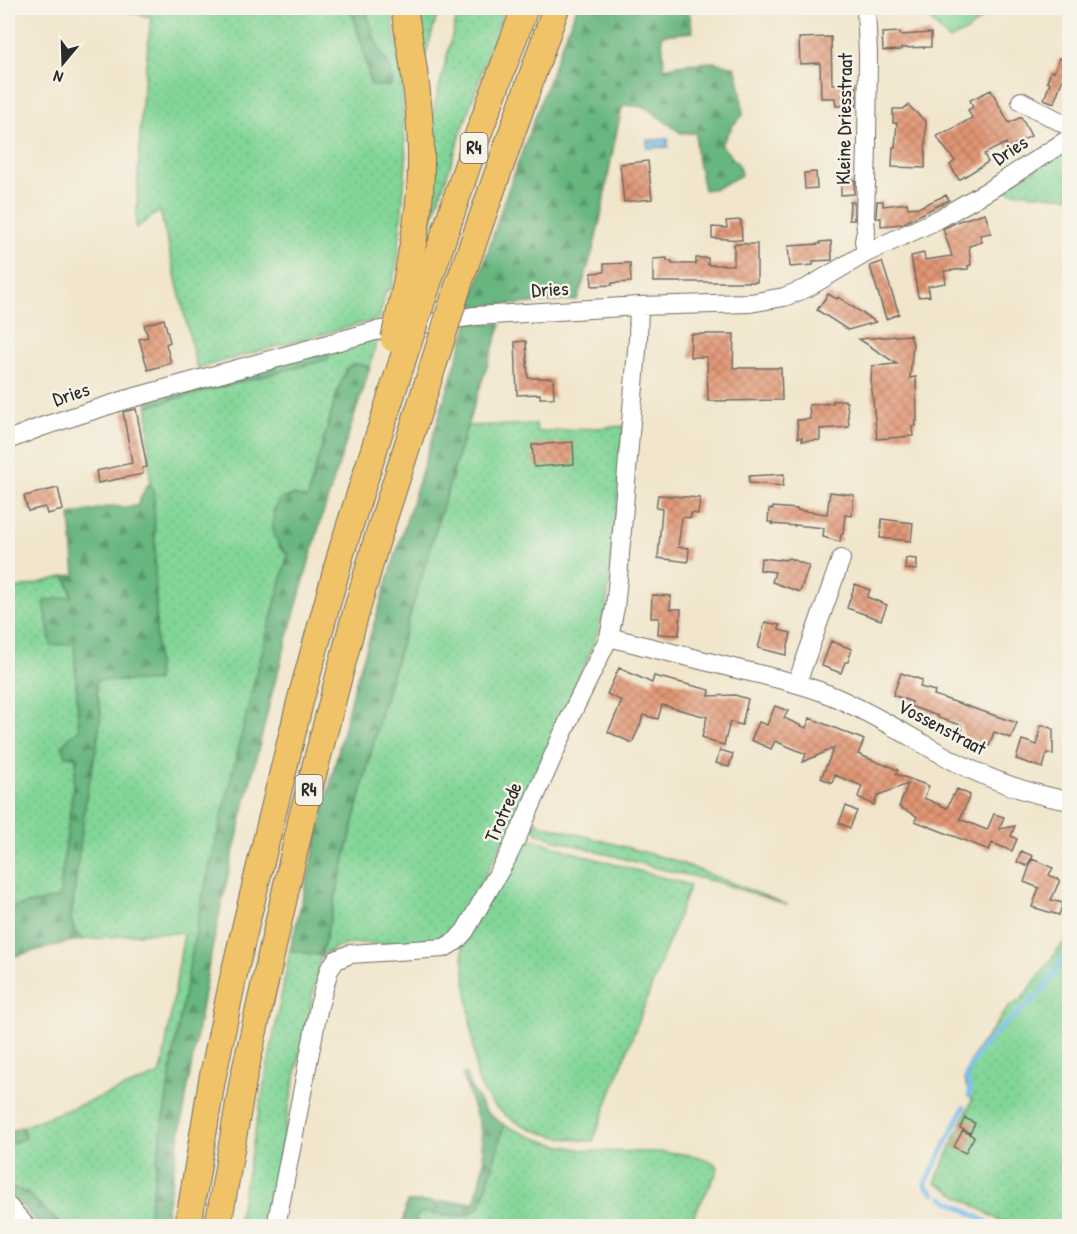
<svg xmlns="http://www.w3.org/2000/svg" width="1077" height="1234" font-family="'Patrick Hand',sans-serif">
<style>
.grass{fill:url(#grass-dots);stroke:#568061;stroke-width:1.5}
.forest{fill:url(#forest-firs);stroke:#4a7056;stroke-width:1.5}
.water{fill:url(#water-ripples);stroke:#52748e;stroke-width:1.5}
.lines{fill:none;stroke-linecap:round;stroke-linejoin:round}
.stream{stroke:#7abdf0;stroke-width:4.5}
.building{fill:url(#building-cross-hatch)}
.minor-casing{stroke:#706c63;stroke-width:20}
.highway-casing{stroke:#706c63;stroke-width:28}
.minor{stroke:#fff;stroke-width:18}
.highway{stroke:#f0c369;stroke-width:26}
.highway-bridge-casing{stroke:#706c63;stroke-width:28;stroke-linecap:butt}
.highway-bridge{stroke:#f0c369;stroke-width:26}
.labels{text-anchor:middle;stroke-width:5;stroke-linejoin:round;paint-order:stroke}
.shield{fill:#f7f3e8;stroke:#686764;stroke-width:1.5}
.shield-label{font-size:18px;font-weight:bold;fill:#2b2b2b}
.street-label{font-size:20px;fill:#2b2b2b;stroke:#f7f3e8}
</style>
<defs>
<pattern id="grass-dots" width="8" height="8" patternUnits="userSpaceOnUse" patternTransform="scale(1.5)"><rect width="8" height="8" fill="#81d597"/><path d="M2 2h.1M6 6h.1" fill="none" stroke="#70b782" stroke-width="1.8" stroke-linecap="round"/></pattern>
<pattern id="forest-firs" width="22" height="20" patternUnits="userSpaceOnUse" patternTransform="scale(1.5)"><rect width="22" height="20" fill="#68b680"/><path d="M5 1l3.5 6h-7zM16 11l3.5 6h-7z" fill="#569469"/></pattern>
<pattern id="water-ripples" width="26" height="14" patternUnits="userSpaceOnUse" patternTransform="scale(1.5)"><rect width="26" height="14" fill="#7abdf0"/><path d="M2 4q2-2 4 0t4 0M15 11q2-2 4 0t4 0" fill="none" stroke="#649ac3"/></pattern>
<pattern id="building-cross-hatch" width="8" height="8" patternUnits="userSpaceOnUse" patternTransform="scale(1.5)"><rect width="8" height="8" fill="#e29675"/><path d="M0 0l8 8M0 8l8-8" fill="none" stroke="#b77b60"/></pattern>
</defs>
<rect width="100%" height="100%" fill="#f7f3e8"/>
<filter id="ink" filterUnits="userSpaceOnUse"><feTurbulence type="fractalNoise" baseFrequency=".0167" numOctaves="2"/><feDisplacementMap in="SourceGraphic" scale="12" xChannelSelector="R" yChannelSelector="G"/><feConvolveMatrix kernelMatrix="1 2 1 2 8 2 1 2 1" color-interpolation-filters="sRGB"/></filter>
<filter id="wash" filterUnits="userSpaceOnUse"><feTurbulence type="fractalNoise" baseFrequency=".008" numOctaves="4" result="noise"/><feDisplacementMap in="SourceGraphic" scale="24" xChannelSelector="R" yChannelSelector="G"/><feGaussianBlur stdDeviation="1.35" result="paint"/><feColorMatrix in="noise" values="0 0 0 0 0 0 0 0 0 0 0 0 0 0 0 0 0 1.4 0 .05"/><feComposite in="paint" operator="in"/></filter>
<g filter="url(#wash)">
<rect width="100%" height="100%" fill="#f1e6cc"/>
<path class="grass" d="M111,8H351L363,48L371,85L388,64L378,47L365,8H389L392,17L401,71L406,162L398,257L391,290H386L379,319L197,368L160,211L136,228L141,114L151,17Z
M411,8H439L422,68Z
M459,8H505L489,51L422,249L428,132Z
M919,8H994L967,31L949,40Z
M1069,149V197L1014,192L1007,190L1006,186Z
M377,338L370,367L355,364L347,368L337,393L307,499L294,495L279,500L273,511L279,547L288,555L254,683L175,1045L147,1226H62L27,1193L8,1191V1145L25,1138L22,1127L158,1075L162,1069L184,933H146L82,940L75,932L71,919L86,797L96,749L101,713L97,694L96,680L157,682L154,493L150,483L148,406L329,359L326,350Z
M536,424L537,432L625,426L613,546L606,609L599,628L588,658L517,816L459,924L449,934L439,941L382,944L353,943L335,948L321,956L295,1077L266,1226H237L290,950L321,956L383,704L467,426Z
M66,576L72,597L45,601L74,642L79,730L70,736L77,756L59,898L8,908V591Z
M536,820L540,824L673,860L788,905L717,882L661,869L553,839L538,833L533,828Z
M523,837H527L585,856L690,885L593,1141C550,1139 493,1124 477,1078L463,957V944Z
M1069,925V1226H1006L997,1219L935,1182L972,1100L964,1080L967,1069L976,1051L1009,1007L1021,1000L1067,938Z
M504,1125C525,1134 546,1144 569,1147C578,1149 587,1151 597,1151C622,1153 703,1147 718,1167L716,1174L688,1226H415L416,1217L422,1212L438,1213L451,1217L482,1203Z"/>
<path class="forest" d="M351,8H365L378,47L388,64L393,82L389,87L371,85L363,48Z
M577,8H688L693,32L662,35L664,68L685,64L714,62L735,67L740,86L743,115L733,125L721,145L739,165L741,175L717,188L704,190L696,151V133H681L645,107L623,105C614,138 609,171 603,205C597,237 588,270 577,300L470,307L504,201L565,36Z
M469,321L501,324L467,426L383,704L321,956L290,950L352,694Z
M326,350L329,359L148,406L146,399Z
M355,364L370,367L320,523L273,689L229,870L209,963L164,1226H147L175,1045L201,903L254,683L288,555C271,539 268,521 279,500L294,495L307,499L337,393L347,368Z
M150,483L154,493L157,682L96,680L97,694L101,713L96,749L86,797L71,919L75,932L82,940L67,942L8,958V908L59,898L77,757L66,756L62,746L70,736L79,730L74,643L51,646L44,601L72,596L66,576L75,575L70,515L112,506L122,507L137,506L146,487Z
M462,1074H466L470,1086L485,1111L504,1125L482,1203C468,1224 443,1213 422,1212L416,1217L415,1226H402L407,1202H475L484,1162L480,1126Z
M22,1127L26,1138L8,1145V1132Z
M14,1188L27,1193L62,1226H41L8,1192Z"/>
<path class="water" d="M668,139V147L647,148V140Z"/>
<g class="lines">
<path class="stream" d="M969,1096L970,1089L966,1078C970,1068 974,1057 981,1049C999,1026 1026,1010 1045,987C1054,975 1061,960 1070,947
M935,1194L925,1185L964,1107
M942,1197L994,1226"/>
</g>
<g id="blocks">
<path class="building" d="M900,32V35L931,33V47L901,48L900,50L883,51L882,33Z
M831,37L832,84L856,83V106H836L835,98H821L820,63L800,64L799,38Z
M1059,58L1070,62V80L1063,78L1054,103L1044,99L1050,83L1047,82L1051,71L1054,72Z
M991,90L1009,123L1021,117L1031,136L1008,148L1006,143L984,154L988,162L959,180L950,165L955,161L941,143L937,136L947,131V132L972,118L968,110L973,107L970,100Z
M908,105L926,122L925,168L892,167L893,147H895L897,123H893V109H903Z
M648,161L652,199L624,202L620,164Z
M816,172L817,188L805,189L804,173Z
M855,180L854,194L841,195V181Z
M946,195L949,200L902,224L881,226V218H876L877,201H883V206L907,203L908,208L920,207Z
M850,202H854V220H849Z
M985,213L991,233L980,235L982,242L969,246L971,265L968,266V269L944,271L946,283L928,286L930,296L918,297L911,256L924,253L925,260L952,256L943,229L959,221Z
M741,220L742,240L712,238V227L727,228L726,221Z
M831,241L832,260L813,261V265L790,267L788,246L820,244V242Z
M734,244H757V282H653V259L667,258V261H672V264H696V258H708V265H734Z
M882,262L899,314L886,319L870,266Z
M630,263L631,282L612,283V285L592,286L591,273L604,272V264Z
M828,294L837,299L838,297L876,322L848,330L817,310Z
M164,319L170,342L166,344L171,363L148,370L139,339L148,337L144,325Z
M691,334H734L733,368H781L782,400L708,401L707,357H690Z
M910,335L913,344L910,378L916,377L917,421H915L916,426L912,427L913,436L877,439L871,381L872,366L897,364L859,339Z
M526,341L528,378H553L554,398H540V394L517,395L515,342Z
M845,400V402H847L849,427L820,429V440L802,441V437L798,438L797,420L810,419L809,405L833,403V401Z
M136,409L147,467L142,468L143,474L98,483L96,471L132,463L123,412Z
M573,442L574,464L534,467L532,445Z
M784,474L783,486L749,483V476Z
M58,488L63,510L47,514L45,507L28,511L24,496Z
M830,492L854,495L852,516L845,515L843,534H841L840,542L823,537L824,528L795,525V526L772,524V522H768L769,509H773V507L797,509V510L827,514Z
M658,495L700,498L698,514L691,513V518L682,517L678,547L689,548L688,562L658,558L662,509L656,508Z
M882,519L913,523L911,541L880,538Z
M761,558L779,560L780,559L784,560L789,558L809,566L800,592L772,582L775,572L760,570Z
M906,558L917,559V570L905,569Z
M855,584L870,590L867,597L887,605L881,620L847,608Z
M652,595L671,596L670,609H681L679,635L658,634L659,618H651Z
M765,622L780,625L779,630L791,633L786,655L758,648Z
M831,641L852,649L848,662H845L841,673L822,666Z
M619,668L652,683L654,676L710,690L709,696L735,695L748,699L742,725L730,722L724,745L709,741L710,740L702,737L707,717L662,705L658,719L643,715L641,723L632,743L608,732L622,701L607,694Z
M901,673L922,680L920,687L935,691L934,695L1017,723L1011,738L994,732L989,746L964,737L961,725L938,718V716L910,706L912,702L893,695Z
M775,706L788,711L784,718L806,728L810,718L862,739L864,740L858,754L887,766V765L898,770L896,774L929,786L924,798L947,808L953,795L954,796L957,789L970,795L960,819L987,830L994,814L1004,817L999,829L1015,826L1011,836L1017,839L1012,851L992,843L989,850L915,821L917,816L899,807L908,784L878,795L874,805L858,797L862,786L835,775L832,783L821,778L834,748L803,762L806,754L775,741L771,749L751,740L759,722L767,725Z
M1043,725L1053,729V755L1047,753L1043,768L1016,759L1022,740L1037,745L1040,726H1042Z
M720,750L733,754L729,767L716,763Z
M846,806L857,811L850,828L839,823Z
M1021,851L1033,856L1027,866L1017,862Z
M1032,859L1053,868L1049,875L1060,880L1051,900L1063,903L1059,915L1032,907L1039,888L1024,882Z
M965,1118L975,1123L970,1133L960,1128Z
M963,1130L974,1137L965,1153L954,1147Z"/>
</g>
</g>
<g filter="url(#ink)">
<use href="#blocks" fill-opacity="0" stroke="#706c63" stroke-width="1.5"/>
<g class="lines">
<g class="minor-casing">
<path id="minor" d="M866,8L868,54L867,145L865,218L866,231L864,241L866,253
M1021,101L1070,127
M8,440L41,427L125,400L375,331L475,316L639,306L750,303L784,297L807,288L866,253L937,220L991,189L1070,138
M609,637C651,648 694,658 737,669C771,677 805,684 837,698C878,716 915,740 954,761C990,780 1029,794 1070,801
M797,683L841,559
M8,1206L26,1226
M276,1226L319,1006L329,970L336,960L350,954L444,948L456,941L465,931L507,858L520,831L571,715L609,637L615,608L618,578L638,338L639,306"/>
</g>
<g class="highway-casing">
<path id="highway" d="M404,8C413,61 422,113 421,167C421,208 412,249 405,289
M459,283L556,8
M426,289L475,143L525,8
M188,1226L212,1080L234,974L258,874L301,698L342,550L402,362
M218,1226L243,1080L303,813L353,623L376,543L434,363"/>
</g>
<use href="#minor" class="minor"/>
<use href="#highway" class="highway"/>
<g class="highway-bridge-casing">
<path id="highway-bridge" d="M394,339L405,289
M402,362L426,289
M434,363L459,283"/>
</g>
<use href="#highway-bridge" class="highway-bridge"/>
</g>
</g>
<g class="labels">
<g class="shield">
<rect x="460.5" y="133" width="27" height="30" rx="4.5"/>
<rect x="295.5" y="775" width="27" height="30" rx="4.5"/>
</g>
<g class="shield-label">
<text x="474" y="154">R4</text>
<text x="309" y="796">R4</text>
</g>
<g class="street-label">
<text transform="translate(844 119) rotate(-89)" y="7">Kleine Driesstraat</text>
<text transform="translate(1010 150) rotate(-33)" y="7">Dries</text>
<text transform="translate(550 289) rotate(-3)" y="7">Dries</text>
<text transform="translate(71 394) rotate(-18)" y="7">Dries</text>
<text transform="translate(942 727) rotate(28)" y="7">Vossenstraat</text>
<text transform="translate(503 812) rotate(-66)" y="7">Trotrede</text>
</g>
</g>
<rect width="1077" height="1234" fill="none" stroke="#f7f3e8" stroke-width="30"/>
<g transform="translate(63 63) rotate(199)" stroke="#f7f3e8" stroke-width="4.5" paint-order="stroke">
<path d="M0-4.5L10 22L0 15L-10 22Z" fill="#2b2b2b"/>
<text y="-9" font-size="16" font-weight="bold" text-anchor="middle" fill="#2b2b2b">N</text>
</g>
</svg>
